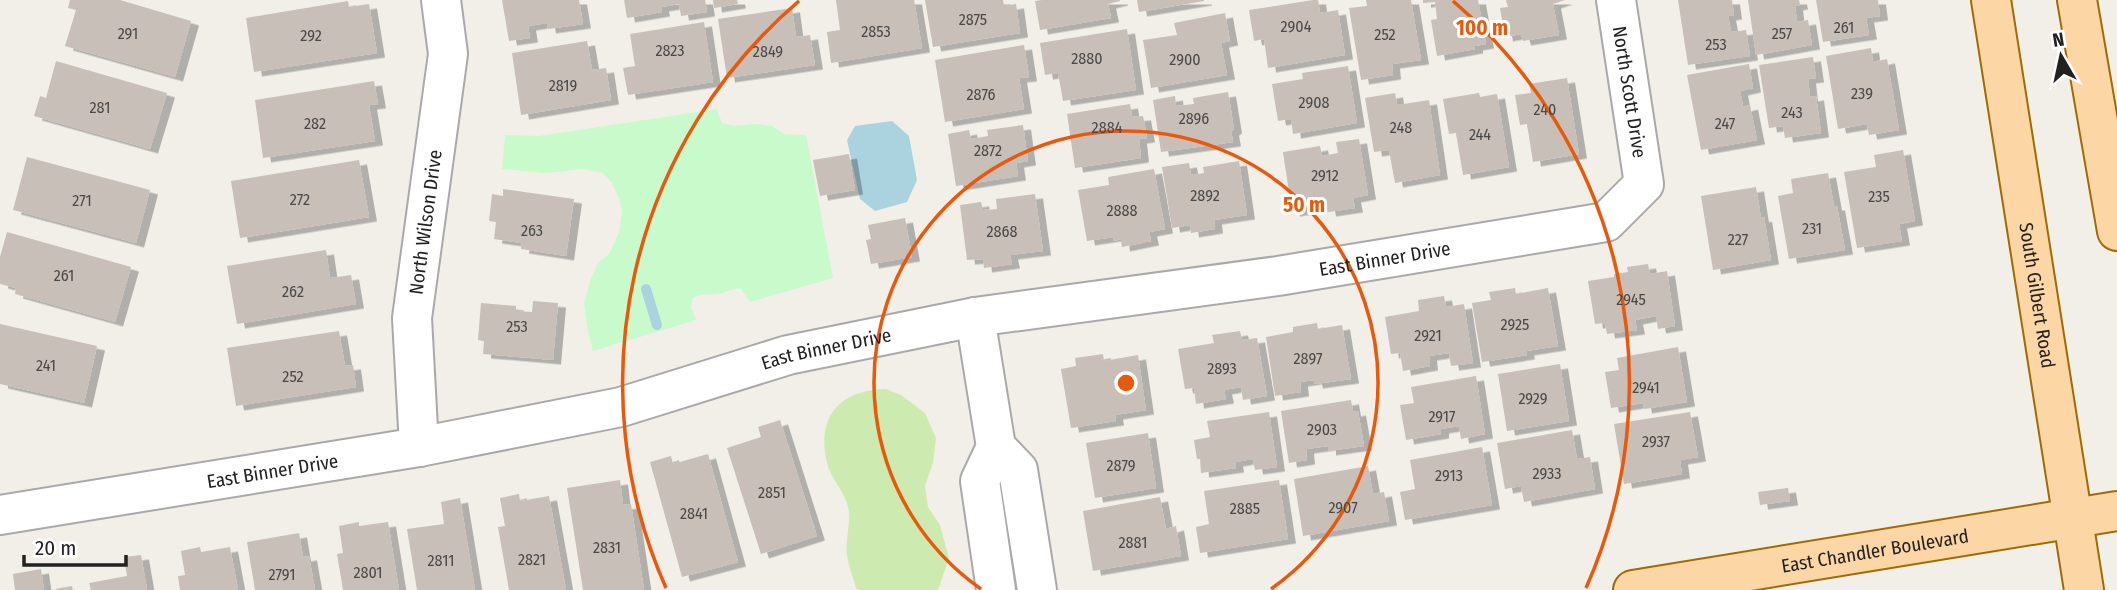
<svg xmlns="http://www.w3.org/2000/svg" width="2117" height="590" font-family="'Fira Sans Condensed',sans-serif">
<style>
.grass{fill:#cdebb0}
.park{fill:#c8facc}
.water{fill:#aad3df}
.lines{fill:none;stroke-linecap:round;stroke-linejoin:round}
.stream{stroke:#aad3df;stroke-width:10}
.building{fill:#c7bfb8;filter:url(#shadow)}
.minor-casing{stroke:#a9a9a9;stroke-width:42}
.major-casing{stroke:#a06b00;stroke-width:42}
.minor{stroke:#fff;stroke-width:38}
.major{stroke:#fcd6a4;stroke-width:38}
.ring{fill:none;stroke:#e8590c;stroke-width:3.5}
.labels{text-anchor:middle;stroke-width:6;stroke-linejoin:round;paint-order:stroke}
.number-label{font-size:16px;fill:#4b4948}
.street-label{font-size:19px;fill:#222;stroke:#fff}
.centre{fill:#e8590c;stroke:#fff;stroke-width:3.5}
.ring-label{font-size:21px;text-anchor:middle;font-weight:bold;fill:#e8590c;stroke:#fff;stroke-width:6;stroke-linejoin:round;paint-order:stroke}
</style>
<defs>
<filter id="shadow"><feDropShadow dx="8" dy="4.5" stdDeviation="0" flood-color="#0004"/></filter>
</defs>
<rect width="100%" height="100%" fill="#f2efe9"/>
<path class="grass" d="M886,389L901,395L925,413L936,438L933,463L925,486L928,507L940,525L949,558L938,590H859L856,588C853,577 849,567 847,556C845,542 850,527 849,512C847,493 831,480 827,463C816,416 840,390 886,389Z"/>
<path class="park" d="M717,109L722,123L733,126L754,124L772,126L784,134L806,135L833,278L750,302L741,289C733,288 731,290 723,293C712,296 703,292 693,298L691,307L696,320L593,351L587,327L584,304L590,281L598,263L609,254L619,233L622,213L620,201L612,183L603,173L582,169L547,173L502,169L505,135L539,136Z"/>
<path class="water" d="M892,121L909,136L917,180L907,202L875,211L860,199L847,140L855,126Z"/>
<g class="lines">
<path class="stream" d="M646,289L657,325"/>
</g>
<path class="building" d="M70,0H120L191,21L175,77L65,46L76,10L68,8Z
M502,0H579L583,24L548,29L547,23L528,26L530,38L509,41Z
M624,0H705L707,12L681,16L679,4L661,7L662,12L627,18Z
M713,0H737L738,4L714,8Z
M836,0H914L922,48L831,63L827,32L840,30Z
M925,0H1003L1004,6L1016,4L1020,33L933,47Z
M1042,0H1120V1L1108,4L1111,18L1040,30L1035,1Z
M1137,0H1204V1L1139,12Z
M1313,0H1318L1320,13L1338,10L1345,55L1268,68L1264,39L1254,41L1249,10Z
M1366,0H1411L1421,60L1392,64L1393,75L1361,80L1349,8L1367,6Z
M1423,0H1478L1486,44L1475,46V49L1437,56L1431,20L1437,19L1435,2L1423,3Z
M1506,0H1565L1553,4L1559,35L1523,41L1521,34L1505,37L1500,8L1508,7Z
M1678,0H1732L1734,15L1728,16L1731,32L1746,30L1750,56L1688,65Z
M1748,0H1799L1800,5L1795,6L1797,22L1808,20L1812,45L1756,55Z
M1816,0H1878L1880,16L1866,18L1869,35L1823,42Z
M348,1L349,7L369,4L377,53L254,72L246,18Z
M792,8L796,37L810,35L815,65L727,78L718,19Z
M1225,13L1230,41L1221,43L1227,75L1151,88L1143,40L1177,35L1174,23Z
M704,22L713,82L628,95L623,68L635,66L630,34Z
M1127,29L1136,90L1063,101L1058,73L1045,75L1040,43Z
M587,41L592,70L606,68L611,100L521,115L512,53Z
M1024,45L1029,77L1019,78L1024,109L945,122L935,60Z
M1871,48L1873,62L1887,59L1899,130L1869,135L1867,124L1838,129L1826,56Z
M1813,57L1816,78L1808,79L1810,97L1816,96L1821,133L1785,138L1783,126L1769,128L1759,65Z
M56,61L167,93L150,149L34,116L40,96L46,98Z
M1749,64L1753,88L1740,91L1743,107L1750,105L1757,140L1701,150L1687,75Z
M1348,66L1357,123L1293,134L1291,119L1278,121L1272,84L1303,79L1302,73Z
M1567,78L1579,154L1533,162L1527,124L1520,125L1515,95L1531,93L1529,84Z
M374,81L378,104L369,105L375,141L263,158L255,100Z
M1228,92L1234,129L1231,131L1233,142L1161,152L1153,100L1175,96L1176,106L1194,104L1193,98Z
M1395,93L1397,105L1429,100L1440,175L1395,183L1389,150L1374,152L1365,98Z
M1479,93L1480,97L1497,94L1509,167L1463,175L1456,133L1449,134L1443,99Z
M1130,104L1132,117L1143,116L1147,138L1139,139L1141,158L1075,168L1067,114Z
M1023,125L1028,161L1016,163L1018,176L956,186L948,134L969,130L971,139L988,136L987,130Z
M1359,139L1368,195L1353,198L1355,208L1328,212L1327,206L1292,212L1283,152L1320,146L1322,156L1338,153L1336,142Z
M1903,150L1915,221L1899,224L1902,241L1857,248L1844,172L1876,167L1874,155Z
M849,154L855,190L820,196L813,160Z
M27,157L150,190L136,243L13,210Z
M359,160L369,217L240,238L231,181Z
M1239,161L1247,215L1214,220L1215,229L1191,233L1190,225L1172,228L1162,167L1189,163L1191,175L1204,173L1203,167Z
M1154,169L1165,229L1149,232L1151,241L1122,247L1121,239L1114,241L1113,237L1087,241L1078,190L1109,185L1108,177Z
M1828,173L1834,206H1837L1845,250L1789,259L1778,196L1793,193L1791,179Z
M1756,187L1761,218L1764,217L1771,260L1713,270L1701,196Z
M503,189L574,199L566,256L521,249L522,243L494,239L496,222L489,221L492,194L503,196Z
M1035,194L1043,251L1010,255L1012,264L984,268L983,259L967,260L960,205L981,202L983,210L997,209L996,199Z
M905,218L912,257L871,264L866,240L871,239L868,225Z
M7,232L131,267L115,322L15,294L16,288L0,284V257Z
M326,250L330,278L351,275L356,304L237,324L227,266Z
M1648,264L1650,274L1667,271L1675,326L1658,329L1656,316L1635,320L1637,330L1607,334L1605,323L1595,324L1588,281L1614,277V274L1628,272L1627,267Z
M1515,288L1516,294L1548,288L1558,346L1526,351L1527,355L1482,362L1472,303L1491,300L1489,292Z
M1444,296L1446,307L1464,304L1473,363L1451,366L1449,353L1429,356L1430,366L1403,371L1400,353L1391,354L1385,317L1419,311L1418,300Z
M533,301L558,303L553,360L483,354L484,341L478,340L481,303L516,306V311L532,312Z
M1317,323L1318,329L1342,325L1351,379L1315,384L1314,380L1300,382L1301,392L1275,396L1266,337L1293,332V327Z
M0,324L97,346L84,403L0,384Z
M339,331L345,366L353,365L356,387L236,406L227,348Z
M1240,331L1242,340L1257,338L1267,396L1243,400L1241,387L1224,390L1226,399L1196,404L1194,388L1185,389L1178,349L1214,343L1212,335Z
M1678,347L1687,402L1644,409L1643,403L1611,408L1605,372L1619,370L1617,358Z
M1103,354L1104,361L1138,355L1146,410L1115,415L1116,421L1071,428L1061,369L1076,366L1075,358Z
M1560,364L1569,421L1507,431L1498,374Z
M1476,376L1485,434L1461,439L1459,426L1441,429V434L1406,440L1400,405L1414,403L1411,387Z
M1351,400L1353,412L1358,411L1364,446L1328,451V446L1306,449L1307,460L1289,463L1281,411Z
M1269,412L1277,467L1255,470L1253,459L1235,462L1236,468L1201,473L1200,459H1197L1194,440L1210,437L1207,421Z
M1690,412L1698,457L1680,460L1682,474L1624,484L1614,424Z
M780,420L817,536L761,554L727,448L761,437L758,427Z
M1572,430L1577,459L1590,457L1595,489L1524,502L1521,486L1505,489L1497,443Z
M1148,433L1156,488L1095,498L1086,443Z
M1482,447L1492,505L1405,520L1400,492L1415,489L1410,460Z
M708,454L738,562L682,577L650,462L671,456L673,464Z
M1368,466L1373,494L1384,492L1389,521L1303,536L1294,479Z
M620,480L623,505L631,504L644,590H583L567,488Z
M1279,480L1288,539L1200,553L1196,527L1209,524L1204,491Z
M1788,488L1790,501L1760,505L1758,492Z
M519,494L520,501L549,496L566,590H509L498,527L505,526L500,498Z
M1160,497L1166,529L1176,526L1181,556L1093,571L1083,511Z
M460,498L475,590H417L407,529L444,524L441,502Z
M359,522V526L388,522L399,590H343L337,554L343,553L339,526Z
M299,533L303,557L309,556L315,590H255L247,542Z
M200,547L201,552L230,547L238,590H180L178,576L185,575L181,551Z
M141,555L147,590H91L89,583L127,576L124,557Z
M41,569L44,590H15L13,574Z
M72,586L73,590H56L55,589Z"/>
<g class="lines">
<g class="minor-casing">
<g id="minor">
<path d="M975,317L996,447L980,481L996,590"/>
<path id="s1" d="M419,447L412,318L448,54L441,0"/>
<path d="M996,447L1018,470L1037,590"/>
<path id="s2" d="M0,515L419,447L621,407L788,355L975,317L1278,276L1606,222L1644,184L1616,0"/>
</g>
</g>
<g class="major-casing">
<g id="major">
<path id="s3" d="M1991,0L2084,590"/>
<path d="M2077,0L2117,231"/>
<path id="s4" d="M1633,590L2117,511"/>
</g>
</g>
<use href="#minor" class="minor"/>
<use href="#major" class="major"/>
</g>
<g class="ring">
<path d="M981 589A252 252 0 1 1 1271 589"/>
<path d="M666 588A503 503 0 0 1 799 1M1453 1A503 503 0 0 1 1586 588"/>
</g>
<g class="labels">
<g class="number-label">
<text x="973" y="25">2875</text>
<text x="1296" y="32">2904</text>
<text x="1844" y="33">261</text>
<text x="876" y="37">2853</text>
<text x="128" y="39">291</text>
<text x="1782" y="39">257</text>
<text x="1385" y="40">252</text>
<text x="311" y="41">292</text>
<text x="1716" y="50">253</text>
<text x="670" y="56">2823</text>
<text x="768" y="57">2849</text>
<text x="1087" y="64">2880</text>
<text x="1185" y="65">2900</text>
<text x="563" y="91">2819</text>
<text x="1862" y="99">239</text>
<text x="981" y="100">2876</text>
<text x="1314" y="108">2908</text>
<text x="100" y="113">281</text>
<text x="1545" y="115">240</text>
<text x="1792" y="118">243</text>
<text x="1194" y="124">2896</text>
<text x="315" y="129">282</text>
<text x="1725" y="129">247</text>
<text x="1107" y="133">2884</text>
<text x="1401" y="133">248</text>
<text x="1480" y="140">244</text>
<text x="988" y="156">2872</text>
<text x="1325" y="181">2912</text>
<text x="1205" y="201">2892</text>
<text x="1879" y="202">235</text>
<text x="300" y="205">272</text>
<text x="82" y="206">271</text>
<text x="1122" y="216">2888</text>
<text x="1812" y="234">231</text>
<text x="532" y="236">263</text>
<text x="1002" y="237">2868</text>
<text x="1738" y="245">227</text>
<text x="64" y="281">261</text>
<text x="293" y="297">262</text>
<text x="1631" y="305">2945</text>
<text x="1515" y="330">2925</text>
<text x="517" y="332">253</text>
<text x="1428" y="341">2921</text>
<text x="1308" y="364">2897</text>
<text x="46" y="371">241</text>
<text x="1222" y="374">2893</text>
<text x="293" y="382">252</text>
<text x="1646" y="393">2941</text>
<text x="1533" y="404">2929</text>
<text x="1442" y="422">2917</text>
<text x="1322" y="435">2903</text>
<text x="1656" y="447">2937</text>
<text x="1121" y="471">2879</text>
<text x="1547" y="479">2933</text>
<text x="1449" y="481">2913</text>
<text x="772" y="498">2851</text>
<text x="1343" y="513">2907</text>
<text x="1245" y="514">2885</text>
<text x="694" y="519">2841</text>
<text x="1133" y="548">2881</text>
<text x="607" y="553">2831</text>
<text x="532" y="565">2821</text>
<text x="441" y="566">2811</text>
<text x="368" y="578">2801</text>
<text x="282" y="580">2791</text>
</g>
<g class="street-label">
<text transform="translate(1630 92) rotate(81)" y="7">North Scott Drive</text>
<text dy="7" stroke="none"><textPath href="#s1" startOffset="226">North Wilson Drive</textPath></text>
<text dy="7" stroke="none"><textPath href="#s2" startOffset="1410">East Binner Drive</textPath></text>
<text dy="7" stroke="none"><textPath href="#s3" startOffset="299">South Gilbert Road</textPath></text>
<text dy="7" stroke="none"><textPath href="#s2" startOffset="844">East Binner Drive</textPath></text>
<text dy="7" stroke="none"><textPath href="#s2" startOffset="276">East Binner Drive</textPath></text>
<text dy="7" stroke="none"><textPath href="#s4" startOffset="245">East Chandler Boulevard</textPath></text>
</g>
</g>
<circle cx="1126" cy="383" r="10" class="centre"/>
<g class="ring-label">
<text x="1482" y="35">100 m</text>
<text x="1304" y="212">50 m</text>
</g>
<g transform="translate(2061 56) rotate(351)" stroke="#ffffff" stroke-width="5" paint-order="stroke">
<path d="M0-5L12 26L0 18L-12 26Z" fill="#222222"/>
<text y="-10" font-size="19" font-weight="bold" text-anchor="middle" fill="#222222">N</text>
</g>
<path d="M24 555v10h102v-10" fill="none" stroke="#222222" stroke-width="3.5"/>
<text x="35" y="555" font-size="21" fill="#222222" stroke="#ffffff" stroke-width="5" paint-order="stroke">20 m</text>
</svg>
